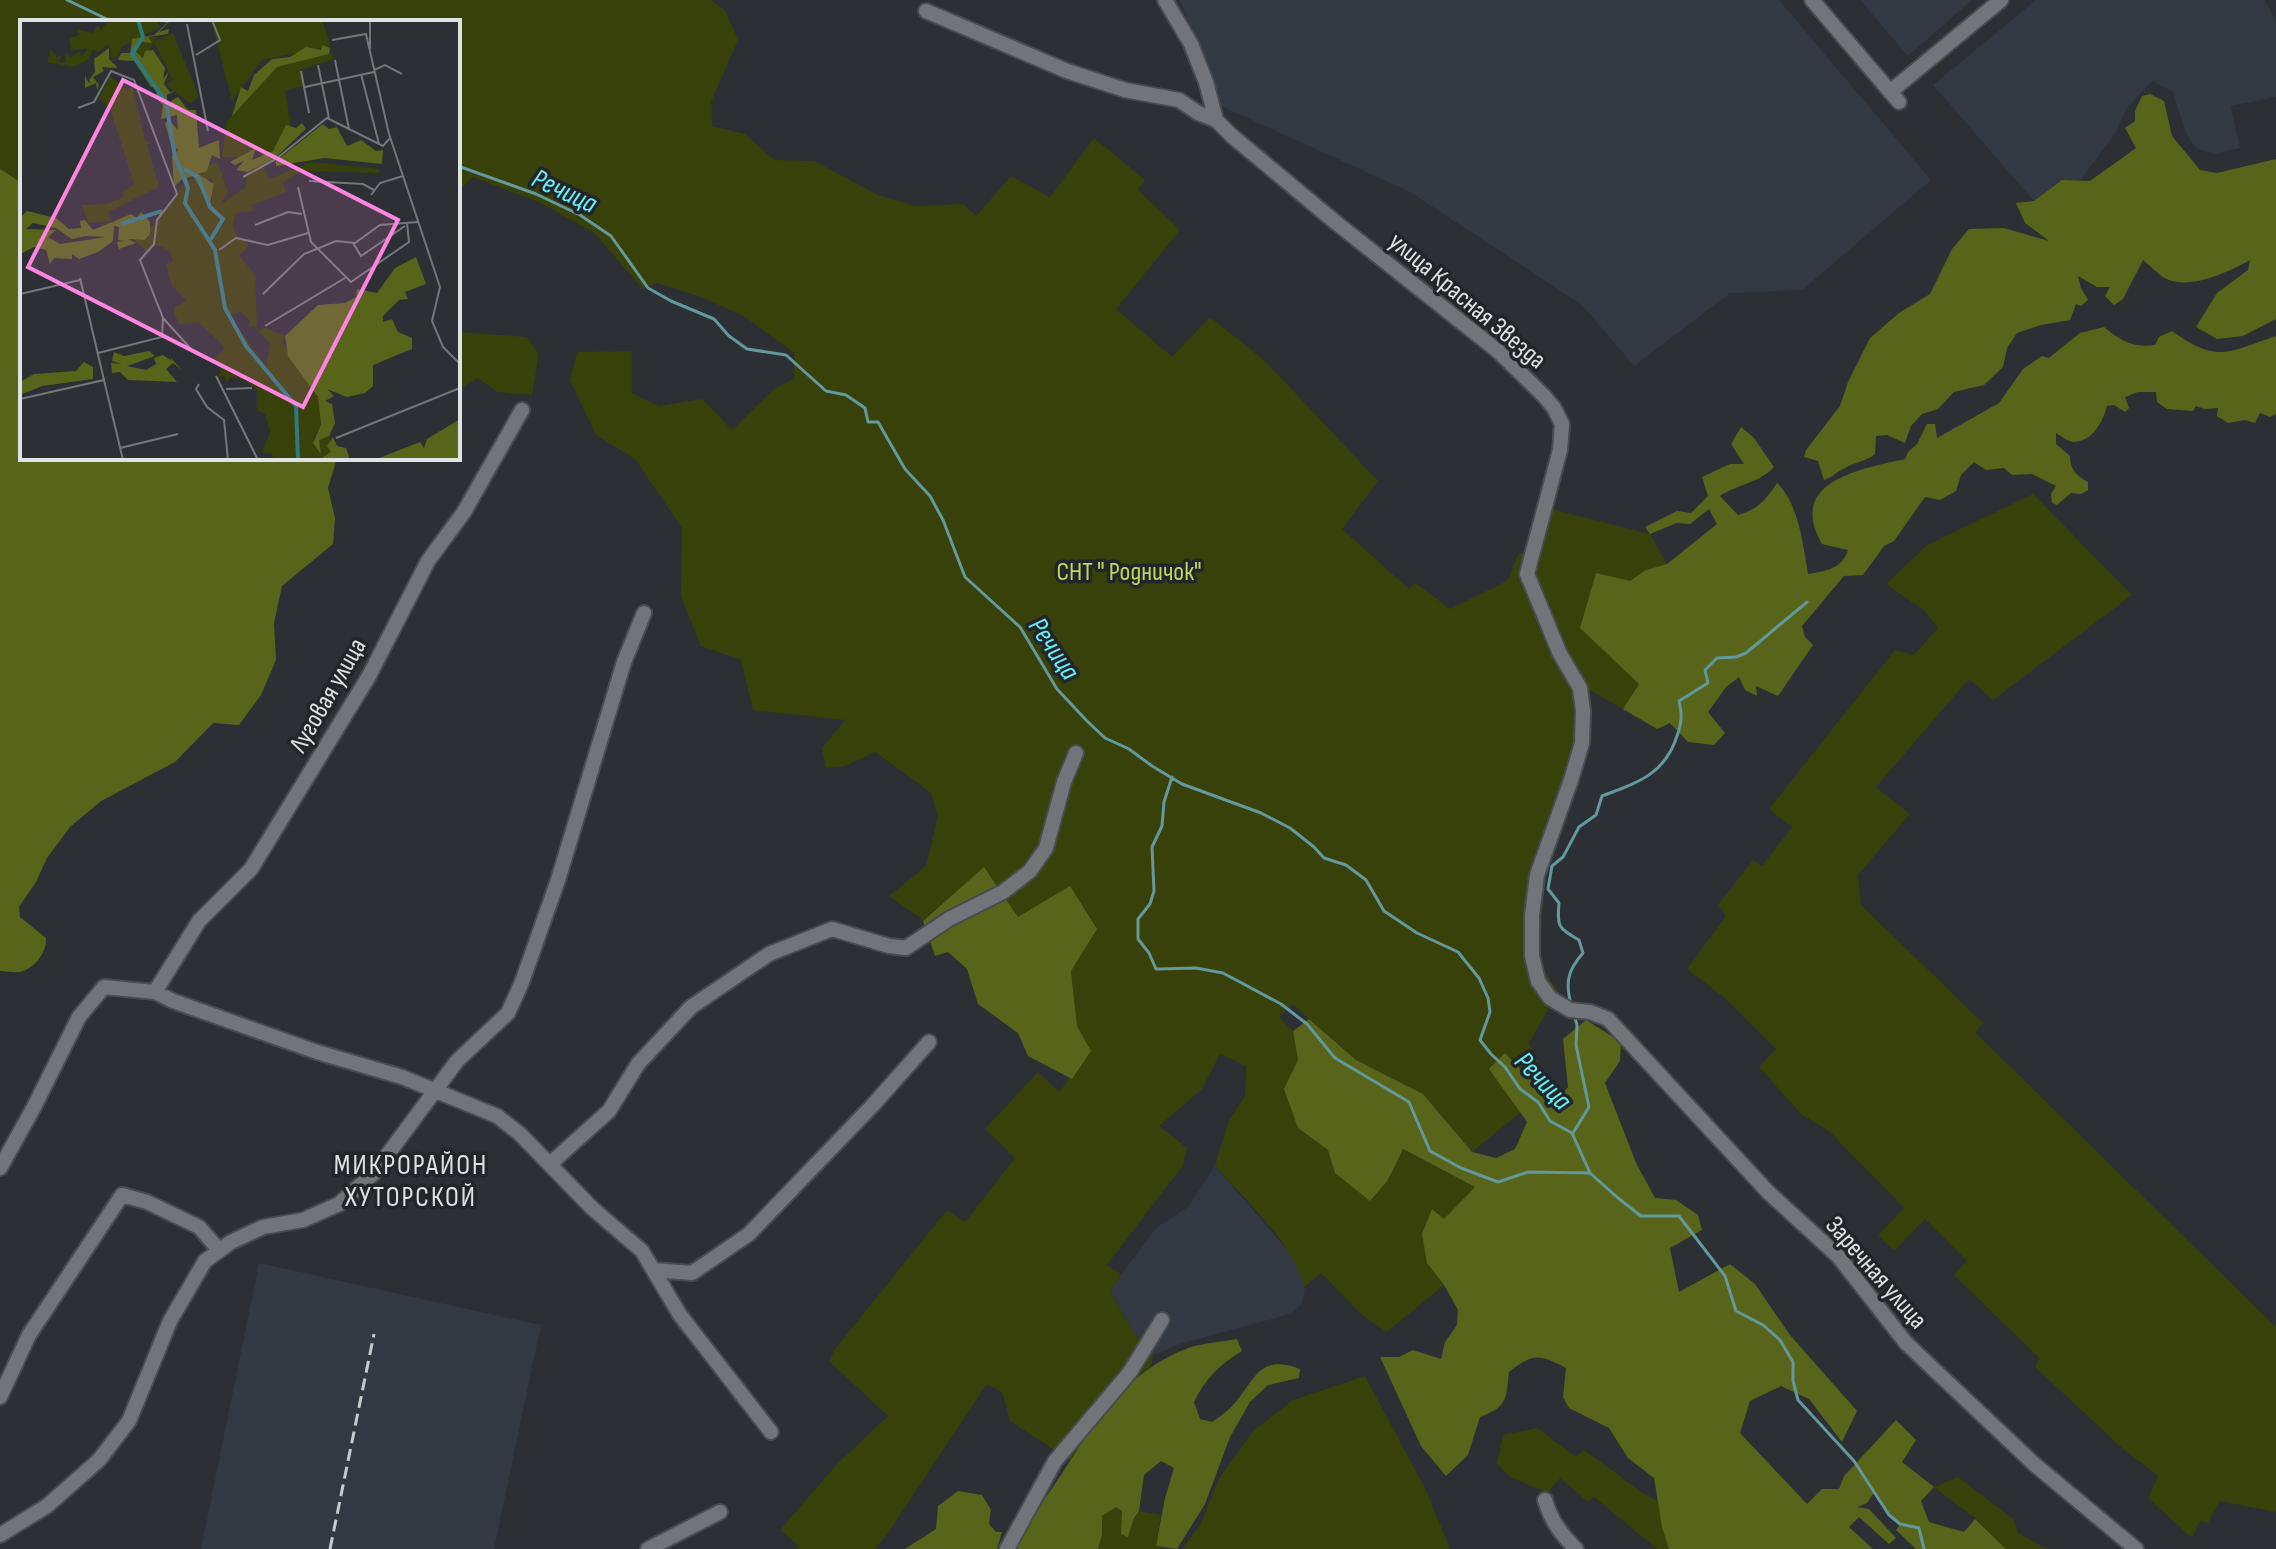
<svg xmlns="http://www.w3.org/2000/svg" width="2276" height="1549" font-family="'Sofia Sans Condensed',sans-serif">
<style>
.built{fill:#323942}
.green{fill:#384109}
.forest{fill:#58641a}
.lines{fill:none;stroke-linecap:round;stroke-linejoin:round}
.stream{stroke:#63989c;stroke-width:3}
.minor-casing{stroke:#494c4f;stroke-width:18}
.minor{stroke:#71757a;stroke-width:14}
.rail{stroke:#c8cbcd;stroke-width:3;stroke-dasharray:12 6;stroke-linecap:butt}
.labels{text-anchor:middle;stroke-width:7;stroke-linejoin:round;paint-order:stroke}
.street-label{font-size:26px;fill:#dfe2e4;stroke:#22262a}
.park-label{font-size:26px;fill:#c1d85b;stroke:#22262a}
.water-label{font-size:28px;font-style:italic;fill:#63f0f8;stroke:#22262a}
.neighbourhood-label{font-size:28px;letter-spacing:2px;fill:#dfe2e4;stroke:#22262a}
.inset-river{fill:none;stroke:#2e797d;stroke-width:4}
.inset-road{fill:none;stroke:#74777a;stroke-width:2}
.view{fill:#fe85e0;fill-opacity:0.15;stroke:#fe85e0;stroke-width:4}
.inset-edge{fill:none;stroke:#dfe2e4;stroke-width:4}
</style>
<rect width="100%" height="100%" fill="#2c2f34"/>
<path class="built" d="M1180,0H1779L1931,180L1802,290L1730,293L1634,366L1582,305L1410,192L1221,106Z
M1860,0H1972L1908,56Z
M2036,0H2265L2276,21V97L2231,106L2240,148L2214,154L2196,148L2187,135L2172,91L2152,81L2127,108L2116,132L2081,180H2062L2034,201L1933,85Z
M1215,1166L1285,1247L1299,1268L1305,1290L1302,1303L1294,1311L1283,1316L1183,1343L1153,1355L1132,1330L1110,1290L1156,1228L1188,1207Z
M259,1263L541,1325L494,1549H201Z"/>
<path class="green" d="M0,0H711L725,10L738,40L711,102L712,126L745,134L774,160L814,161L878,195L916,206L963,204L976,216L1011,176L1050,197L1094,138L1145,180L1138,190L1180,230L1116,309L1172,357L1210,317L1264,360L1378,481L1342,529L1409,589L1415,583L1450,609L1507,581L1519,553L1540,552L1551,509L1650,534L1667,564L1646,570L1630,581L1639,684L1623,709L1590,690L1591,742L1565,823L1544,875L1540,964L1558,992L1529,1043L1539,1062L1524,1073L1489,1069L1521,1112L1472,1152L1423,1094L1356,1060L1292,1004L1279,1017L1293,1031L1298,1060V1128L1328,1150L1388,1180L1402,1149L1475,1187L1444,1220L1432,1210L1427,1263L1444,1285L1387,1332L1363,1316L1321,1273L1304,1287C1293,1242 1245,1200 1215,1166L1229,1120L1245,1096L1246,1066L1220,1054L1202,1089L1159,1126L1187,1148L1183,1165L1107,1265L1121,1274L1110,1291L1132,1330L1153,1355L1151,1366L1122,1388L1070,1460L1010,1421L1002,1392L987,1384L886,1536L875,1549H796L799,1546L780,1530L837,1464L888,1416L829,1361L835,1349L947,1210L965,1222L1015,1158L985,1129L1038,1072L1059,1092L1091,1051L1077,1026L1071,971L1018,917L984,868L923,920L889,896L926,866L938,816L930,792L875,752L845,766L826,768L822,748L845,720L753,710L741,660L701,646L681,596L682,528L635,459L596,435L570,380L577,352L631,351V393L659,406L702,399L732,430L775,388L794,379V353L744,316L698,296L657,283L643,289L594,233L543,204L473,177L464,186L458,185V22H22V183L0,169Z
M458,332L527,337L539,354L532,395L498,392L477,378L458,390Z
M2033,494L2132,595L1993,700L1969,679L1876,787L1910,814L1858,875L1861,905L1983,1023L1976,1033L2276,1327V1512L2220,1501L2208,1523L2200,1521L2192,1538L2148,1498L2158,1476L2122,1448L2035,1367L2039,1358L1954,1275L1967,1261L1925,1219L1894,1251L1878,1235L1904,1208L1829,1131L1801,1114L1759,1067L1776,1049L1726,999L1687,969L1726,916L1718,905L1753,860L1762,866L1792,827L1769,809L1895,650L1914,655L1938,628L1925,611L1886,584L1927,545Z
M1365,1376L1426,1490L1450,1549H1182L1200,1525L1220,1477L1253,1431L1293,1400Z
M1537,1428L1576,1457L1584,1450L1644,1494L1658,1501L1669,1549H1657L1594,1497L1588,1502L1560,1478L1548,1493L1510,1477L1497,1463L1503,1435Z
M1958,1477L2013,1519L2018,1533L2047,1549H2006L1976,1519L1934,1487Z
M1116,1507L1122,1510L1128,1537L1134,1518L1139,1511L1161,1515L1156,1546L1162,1549H1098L1102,1535V1516Z"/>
<path class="forest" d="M2150,94L2164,101L2172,136L2200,170L2217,173L2276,159V319L2243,336L2217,339L2196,327L2217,293L2248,270L2250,260C2231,271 2192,289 2169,280C2160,277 2151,266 2143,260L2123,299L2114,305L2105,296L2110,287H2097L2078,276L2081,288L2088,300L2081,306L2076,304L2070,320L2041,325L2017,333L2007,348L2003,367L1984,385L1954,392L1938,409L1922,414L1911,426L1905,443L1887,435L1876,436L1875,454C1865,462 1854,462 1843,469C1835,473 1833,477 1824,480L1818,461L1804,457L1806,450L1840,406L1848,382L1870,338L1899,313L1930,294L1952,249L1969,229L2004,228L2049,241L2025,223L2016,203L2034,201L2062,180L2090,181L2136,148L2125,128L2135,121V111L2142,96Z
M0,169L22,183V458H337L328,488L335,518L333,544L282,586L274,623L276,660L261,695L239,725L213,723L175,762L101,801L70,827L47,858L36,882L19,907L20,917L46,938C47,952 35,968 20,972C14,973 6,971 0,971Z
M2104,327C2121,341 2133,348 2155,345L2159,337L2172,331C2218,364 2228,352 2276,336V414L2270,417L2260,413L2255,423L2245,420L2228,423L2217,416L2218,408L2205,409L2196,406L2193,411L2167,409L2157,402L2156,392H2138L2125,397L2129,408L2125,412L2114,405L2107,406C2103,421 2093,442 2073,442C2067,441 2061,436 2056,433V444L2070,456C2070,470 2077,476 2088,482V490L2081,494L2071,493L2057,505L2052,503L2051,494L2056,486L2032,474L2012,475L2004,468L1986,470L1974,462L1961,475L1956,491L1940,500L1925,497L1894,541L1884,546L1863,575L1844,576L1802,626L1805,637L1813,645L1778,696L1756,686L1757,696L1745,690L1739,677L1726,687L1708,712L1725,733L1714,745L1688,742L1670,723L1657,729L1623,709L1639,684L1580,628L1596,573L1630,581L1646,570L1667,564L1717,524L1709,509L1690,524L1677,523L1650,534L1645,527L1677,511L1691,513L1708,496L1702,477L1730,464H1744L1731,444L1741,427L1754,438L1774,467C1760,483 1737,484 1720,496L1738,515C1757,510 1766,500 1777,483C1799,504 1803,545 1808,574C1826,571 1842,569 1848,550L1822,544C1786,481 1861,469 1905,459L1908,452L1917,444L1927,424H1935L1937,438L1999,403L2023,369L2042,356L2049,358L2080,333Z
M984,867L1018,917L1070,886L1097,929L1071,971L1077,1026L1091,1051L1072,1079L1028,1056L1018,1033L978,1004L967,969L948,952L935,956L923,921Z
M1309,1019L1356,1060L1423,1094L1472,1152L1496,1158L1515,1149L1527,1122L1489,1069L1505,1053L1524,1073L1541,1077L1555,1103L1568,1087L1563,1039L1586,1020L1621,1042L1620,1061L1605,1083L1636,1163L1655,1198L1676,1200L1698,1215L1702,1230L1670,1248L1679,1292L1730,1264L1755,1284L1790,1335L1857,1411L1842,1442L1809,1399L1781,1386L1750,1401L1740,1433L1807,1504L1822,1489H1839L1844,1476L1896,1420L1916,1440L1902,1462L1934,1487L1921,1501L1929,1522L1964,1532L1975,1519L2006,1549H1916L1896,1530L1900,1524L1889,1515L1875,1491L1867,1503L1857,1507L1869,1509L1896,1538L1889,1544L1859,1517L1849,1527L1873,1549H1669L1662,1527L1654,1478L1628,1458L1609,1428L1569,1408L1563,1397L1566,1368C1539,1354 1533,1353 1509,1372C1506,1400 1507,1407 1480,1417L1468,1455L1446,1476L1421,1446L1380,1357H1399L1413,1350L1441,1359L1445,1342L1457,1325L1458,1310L1444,1285L1427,1263L1422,1234L1432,1209L1444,1219L1475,1187L1403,1149L1388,1180L1370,1201L1335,1173L1328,1150L1298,1128L1284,1089L1298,1060L1293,1031Z
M1237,1339L1242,1351C1220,1364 1205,1379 1194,1402L1200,1419L1212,1422C1219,1417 1227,1412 1233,1405C1255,1381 1258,1353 1300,1369L1299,1378L1268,1385L1250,1402L1230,1437L1205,1504L1177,1549L1156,1546L1165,1498L1174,1468L1161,1461L1144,1475L1139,1511L1134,1518L1128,1537L1121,1534L1122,1511L1116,1507L1102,1516V1535L1098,1549H1017C1026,1523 1045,1499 1061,1475C1096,1421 1125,1372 1188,1348C1203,1343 1221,1342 1237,1339Z
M958,1491L982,1495L991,1510L989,1524L996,1532H1002L997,1549H905L936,1529L938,1506Z"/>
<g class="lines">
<path class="stream" d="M67,0L113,22
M458,166L536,194L580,215L611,236L648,288L671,301L714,319L729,336L747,349L786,355L826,391L846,395L865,408L868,422H878L905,469L930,496L943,520L965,577L1020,627L1057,689L1087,721L1105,738L1129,749L1152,766L1182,784L1261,813L1290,828L1314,847L1324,858L1346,865L1366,880L1384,911L1417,933L1458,952L1479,978L1488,998L1490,1012L1480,1040L1491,1054L1505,1067L1520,1089L1538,1102L1550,1121L1572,1133L1590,1173L1618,1198L1641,1216H1679L1725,1276L1736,1311L1763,1325L1780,1340L1793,1362V1381L1798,1400L1854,1461L1889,1515L1900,1524L1919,1528L1924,1549
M1172,777L1164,802L1162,826L1152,847L1154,891L1150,904L1138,919V939L1149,953L1156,969L1196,968L1223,973L1281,1004L1307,1024L1335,1058L1409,1102L1430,1151L1461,1168L1498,1182L1528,1172L1590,1173
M1571,1004C1565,982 1568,970 1583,953L1579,940C1558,928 1557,927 1559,903L1548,889L1552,866L1563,857L1579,827L1596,815L1602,796C1639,782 1666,774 1678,733C1682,721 1682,714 1679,701L1708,683L1705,670L1717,658L1736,657L1746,653L1807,602
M1573,1133L1589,1107L1576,1045L1577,1025L1574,1015"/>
<g class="minor-casing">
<path id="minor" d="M1165,0L1191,44L1206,82L1216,120L1232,136L1334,221L1499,352L1544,396L1554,408L1562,424L1560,450L1527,574L1560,654L1580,688L1583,711L1582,743L1571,780L1537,875L1532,915V956L1538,981L1550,998L1570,1010L1590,1012L1608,1019L1768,1192L1838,1256L1906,1343L2034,1464L2136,1549
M1812,0L1899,102
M926,11L1067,71L1125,90L1179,100L1198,113L1216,120
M1890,92L2001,0
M155,992L199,921L251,869L369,676L428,561L464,512L522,410
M550,1164L609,1111L638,1064L691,1007L769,954L832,929L889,946L906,948L949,919L1003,892L1030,871L1046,848L1064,782L1076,753
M0,1168L34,1107L79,1017L104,987L155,992L173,1001L317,1052L402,1077L497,1116L520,1134L592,1208L642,1251L680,1315L771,1432
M654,1270L692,1273L749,1234L873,1105L929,1042
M0,1397L29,1335L122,1195L147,1202L199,1227L219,1250
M1545,1500C1551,1521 1561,1534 1576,1549
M0,1535L47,1506L99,1460L129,1421L170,1321L205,1261L231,1242L263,1227L303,1220L339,1204L374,1173L457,1061L508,1013L522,982L558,880L624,662L644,613
M648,1549L720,1512
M1007,1549L1055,1461L1130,1372L1162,1320"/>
</g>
<use href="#minor" class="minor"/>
<path class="rail" d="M330,1549L374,1334"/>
</g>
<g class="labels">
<g class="street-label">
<text transform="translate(1468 300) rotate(40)" y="9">улица Красная Звезда</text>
<text transform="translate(327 695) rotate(-60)" y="9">Луговая улица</text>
<text transform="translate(1877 1272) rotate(49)" y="9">Заречная улица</text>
</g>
<g class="park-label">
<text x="1129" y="580">СНТ " Родничок"</text>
</g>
<g class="water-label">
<text transform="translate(565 190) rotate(25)" y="10">Речица</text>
<text transform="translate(1055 648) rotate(56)" y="10">Речица</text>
<text transform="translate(1544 1080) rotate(46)" y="10">Речица</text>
</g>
<g class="neighbourhood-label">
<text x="411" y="1174">МИКРОРАЙОН<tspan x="411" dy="32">ХУТОРСКОЙ</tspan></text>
</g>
</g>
<g transform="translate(20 20)">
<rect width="440" height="440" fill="#2c2f34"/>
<path d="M89,0H135L141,7L103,26L93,41L89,24L78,32L73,29L69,39L54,47L27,42L31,29L37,37L42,35L39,43L46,42L45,32L51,37L60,31L61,37L68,28L51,31L49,18L60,15L56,9L74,13L75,8L79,5L81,10ZM191,0H302L311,26L242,40L212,81ZM153,13L177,72V79L169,83L146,64L153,60L134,22L124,39L116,32L122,22L131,23L128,16L137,17L135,21ZM313,33L314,39L281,50L283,66L265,70L271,106H266L256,129L243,137L236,127L219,138L202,137L207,101L246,57L257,47ZM90,56L107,70L113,67L125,121L132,123L127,125L139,167L88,192L91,201L68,203L62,185L87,184L104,177L102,172L114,164L90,88L79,79ZM197,141L208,172L200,185L226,167L227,153L243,145L249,159L291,142L360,149L359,153L282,151L263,162L266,172L232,185L233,191L216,193L213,204L216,214L230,225L219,235L235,255L237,307L228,306L230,301L221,291L209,296L246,346L250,323L239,312L243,307L265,316L263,324L298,377L301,404L293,418L298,428L299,420L310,413L312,432L304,440H254L251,433H242L250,412L245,394L237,390V370L225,360L211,357L207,362L204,356L198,357L201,352L196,337L204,329L199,321L178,302L159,304L155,295L154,287L167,281L152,266L146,245L153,241L149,230L137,225L127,231L116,222V217L125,220L130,215L127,204L133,206L167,160L176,158L191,186L194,164L191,158L184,162L178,153Z" fill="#384109"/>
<path d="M138,0H151L139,12L149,9L148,14L128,17L132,23L122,22L116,32L123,38L125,31L133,30L145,48L143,59L149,51L144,64L150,72L156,70L147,75V83L158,77L168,90H176L179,128L199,120L200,139L192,135L187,151L178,154L194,164L190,183L173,156L167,158L169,167L162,159L154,167L152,136L159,129L152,128L145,103L149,100L158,110L157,95L141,99L143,85L136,78L137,66L131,67L114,41L98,40L101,33H110L112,19L134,15L147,3ZM302,25L310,28L309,34L257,47L212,96L221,67L228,71L234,55L252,39L270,37L286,27L301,30ZM89,28V39L98,48L82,47L84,51L73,57L79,65L77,70L76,63L65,68V55L68,62L71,63L69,60L75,52L74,39ZM282,103L286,109L255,138L228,152L216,150L224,141L214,145L210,142L236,128L232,140L253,131L266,105L276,108ZM303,104L309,109L317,107L327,126L341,120L356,131L363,130L362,144L304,138L256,146V141ZM7,191L36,198L49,209L61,208L60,201L65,200L73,210L111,194L117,198L121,192L130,202V214L125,220L108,219L116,223L99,229L97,222L105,221L98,220L99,207L94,206L93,221L78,232L59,239L52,234V239L34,238L30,244L26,230L14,227L0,234V198ZM13,203L36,208L52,219L66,216L86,217L40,224L28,217L36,210L6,209ZM396,237L406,264L385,272L388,279L379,280L363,296V302L372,299L378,312L392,318V329L353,345V366L345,373L327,377L307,369L314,376L305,381L312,384L315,403L309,416L299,420L301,434L293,423L301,404L298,377L268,336L265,316L298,285L325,283L336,277L337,269L357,273L375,248ZM129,331L135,336L107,346L126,350L136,344L134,338L143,335L152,341L149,336L162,350L153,343L146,349L157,362L108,360L100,352L92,353L91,343L101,344L92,341L94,332L104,336ZM64,342L73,347V359L22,366L0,375V362L14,354L56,351ZM440,399V440H354L400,422L404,428L407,419ZM313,417L317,426L326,428L330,440L302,438L311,432L307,426Z" fill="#58641a" fill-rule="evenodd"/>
<path class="inset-river" d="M118,0L123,17L112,34L146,82L155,137L168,168L165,183L195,230L205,288L226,326L276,386L278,440M164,149L178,157L190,187L203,199L189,222M101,204L142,191"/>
<path class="inset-road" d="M167,4L188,111M312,20L346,14L369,114L420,267L412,301L423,327L440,344M350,29V0M176,35L200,20L192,0M315,40L329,109M298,45L309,98M354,50L365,45L382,54M281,51L289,93M341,54L359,124M285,67L354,52M58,88L74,82L91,51L114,60L157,174L137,200L134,224L120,240L143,298L142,317L78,333M223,157L256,139L307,98L363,126L370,118M289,161L343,164L354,170M278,167L291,222L331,262L389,222L387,203M351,175L360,163L383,156M235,205L268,192L282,194M333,223L341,236L385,206M199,230L216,218L248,225L288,213M60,258L84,360M0,274L60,260M243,274L284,234L316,221L335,223L360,205L398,202M143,298L171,329M245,306L325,258M196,356L238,440M179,364L176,369L187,387L204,400L208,440M206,369L232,368M0,379L84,360L103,440M316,418L440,368M100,428L158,414"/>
<path class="view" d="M103,60L378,200L283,387L8,247Z"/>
<rect width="440" height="440" class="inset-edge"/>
</g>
</svg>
